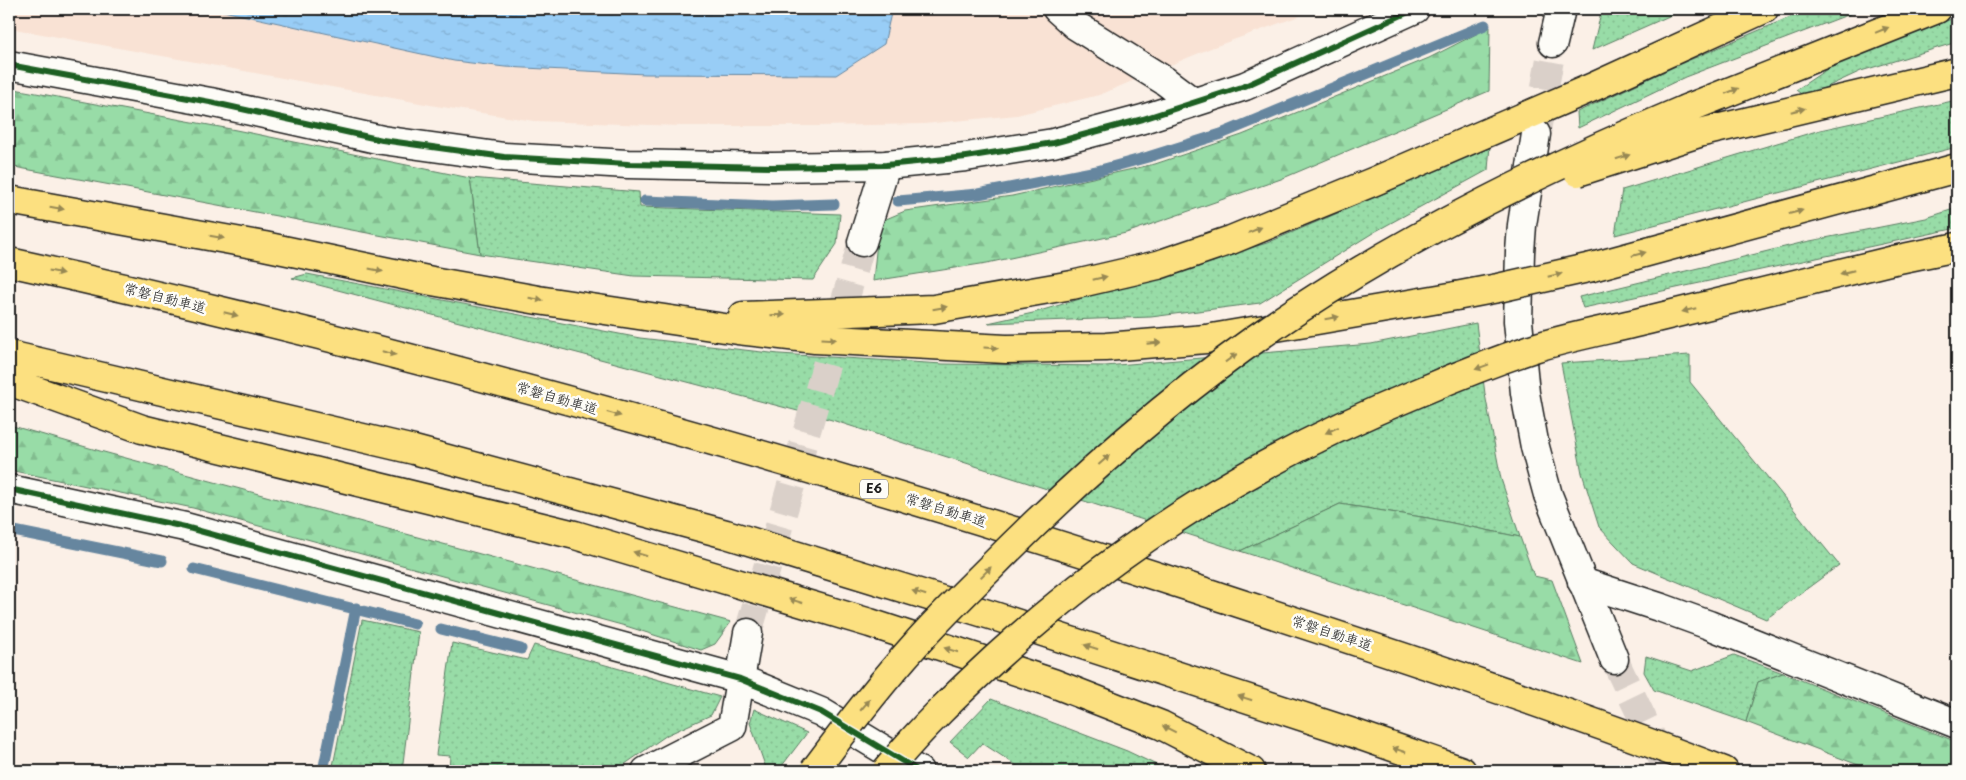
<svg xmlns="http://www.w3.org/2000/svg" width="1966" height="780" font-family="'Playpen Sans','Klee One',sans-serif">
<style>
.built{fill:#f9e2d4}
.green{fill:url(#green-dots);stroke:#5a7c62}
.forest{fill:url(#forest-firs);stroke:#5a7c62}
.water{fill:url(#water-ripples);stroke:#66869f}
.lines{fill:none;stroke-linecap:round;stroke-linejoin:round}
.stream{stroke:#66869f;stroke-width:11}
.minor-tunnel{stroke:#dad0c9;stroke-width:28;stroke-dasharray:28 14;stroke-linecap:butt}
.tertiary-tunnel{stroke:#dad0c9;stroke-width:28;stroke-dasharray:28 14;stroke-linecap:butt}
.minor-casing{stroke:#1c1c1c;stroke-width:31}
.tertiary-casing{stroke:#1c1c1c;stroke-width:31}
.motorway-casing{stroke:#1c1c1c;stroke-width:31}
.minor{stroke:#fdfcf7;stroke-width:28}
.tertiary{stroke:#fdfcf7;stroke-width:28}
.motorway{stroke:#fce080;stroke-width:28}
.motorway-bridge-casing{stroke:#1c1c1c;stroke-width:31;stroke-linecap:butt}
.motorway-bridge{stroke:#fce080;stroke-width:28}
.cycleway-casing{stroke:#fdfcf7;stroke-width:9}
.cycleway{stroke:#1b5e20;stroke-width:6}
.oneway{fill:#978853}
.labels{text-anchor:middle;stroke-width:5;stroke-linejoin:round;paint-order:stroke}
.shield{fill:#fdfcf7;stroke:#605f5e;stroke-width:1}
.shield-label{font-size:12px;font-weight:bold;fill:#1c1c1c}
.street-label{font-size:14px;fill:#1c1c1c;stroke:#fdfcf7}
</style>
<defs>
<pattern id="green-dots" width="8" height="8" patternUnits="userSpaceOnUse" patternTransform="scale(1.25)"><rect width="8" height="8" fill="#98dca7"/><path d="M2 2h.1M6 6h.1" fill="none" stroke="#82bc8f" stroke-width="1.8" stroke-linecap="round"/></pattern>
<pattern id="forest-firs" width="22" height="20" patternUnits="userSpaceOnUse" patternTransform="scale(1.25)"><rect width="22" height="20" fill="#98dca7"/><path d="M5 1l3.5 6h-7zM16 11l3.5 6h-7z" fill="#82bc8f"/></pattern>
<pattern id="water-ripples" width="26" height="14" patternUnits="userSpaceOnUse" patternTransform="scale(1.25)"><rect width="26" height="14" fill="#98cdf6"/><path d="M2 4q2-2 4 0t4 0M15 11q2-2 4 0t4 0" fill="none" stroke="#82afd2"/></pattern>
</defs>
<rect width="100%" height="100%" fill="#fbf0e7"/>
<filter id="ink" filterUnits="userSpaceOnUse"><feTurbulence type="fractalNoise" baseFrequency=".02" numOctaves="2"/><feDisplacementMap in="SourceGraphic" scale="10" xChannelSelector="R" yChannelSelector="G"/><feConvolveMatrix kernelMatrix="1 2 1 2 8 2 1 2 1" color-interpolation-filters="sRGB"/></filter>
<g filter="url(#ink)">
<path class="built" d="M9,9H1319L1211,48L1099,95L1017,115L924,124L818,126H681L534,121L436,106L9,28Z"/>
<path class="green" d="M1602,9H1685L1592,50Z
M1809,9H1863L1685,77L1578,128L1577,112L1680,64Z
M1957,17V42L1861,71L1805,97L1796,90L1839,61Z
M1957,100V147L1615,235L1622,190L1820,130Z
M1490,145L1488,170L1376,231L1260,303L1151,317L988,323L1033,313L1267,243L1392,190Z
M470,178L639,192L640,207L840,214L837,244L813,280L634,276L480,254Z
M1957,208V228L1583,308L1579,297L1805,242L1926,218Z
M307,274L640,338L779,354L943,364L1105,366L1371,344L1476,323L1485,394L1501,479L1520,537L1428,518L1340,504L1240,551L832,420L292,278Z
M1690,355V382L1839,565L1766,619L1633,563L1599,527L1582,473L1561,363Z
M362,620L419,632L402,771H332Z
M452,643L527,660L534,645L720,697L711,715L667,735L615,771H449L450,756L436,755Z
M1734,655L1783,673L1758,682L1746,722L1654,690L1644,672L1646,656L1692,671Z
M991,699L1127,751L1169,771H1025L982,743L969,757L950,742Z
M754,709L807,733L778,771H767L750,723Z"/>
<path class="forest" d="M1490,27L1489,91L1281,179L1126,233L987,263L873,281L879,222L905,211L1012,196L1155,164L1242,135L1429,58Z
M9,88L236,130L470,178L480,254L9,166Z
M9,425L100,451L731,622L715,644L701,650L629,627L193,508L9,470Z
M1340,504L1428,518L1520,537L1534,576L1552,580L1583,664L1240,551Z
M1783,673L1957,742V771H1874L1746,722L1758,682Z"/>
<path class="water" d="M214,9H892L884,44L836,75L645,74L505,67L454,61Z"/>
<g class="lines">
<path class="stream" d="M645,201L772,206L834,204
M898,201L978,194L1097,171L1148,157L1221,134L1485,25
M9,530L162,561
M194,569L415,624
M441,629L521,649
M323,771L356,608"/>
<path class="minor-tunnel" d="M748,633L862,242"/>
<path class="tertiary-tunnel" d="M1537,130L1553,43
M1614,659L1668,771"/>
<g class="minor-casing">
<path id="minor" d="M1057,9L1075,25L1165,81L1193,102
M862,242L886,165
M9,489L185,527L740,679L821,712L919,771
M1582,582L1662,608L1709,625L1957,724
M646,771L732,727L748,633"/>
</g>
<g class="tertiary-casing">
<path id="tertiary" d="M1553,43L1561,9
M9,65L210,102L382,140L504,157L628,164L772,167L886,165L966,157L1053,143L1143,119L1245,86L1415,9
M1536,134L1522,225L1520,252L1518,321L1525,393L1535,447L1548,495L1614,659"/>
</g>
<g class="motorway-casing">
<path id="motorway" d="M1686,109L1937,9
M1699,133L1957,72
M9,200L264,246L432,281L538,300L738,330L815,339L1006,349L1106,347L1206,339L1456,296
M1894,260L1957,247
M9,262C410,350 806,462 1196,589C1373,647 1550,704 1724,771
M1592,267L1957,168
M743,316L934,309L1072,285L1158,265L1231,240L1375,181L1593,87L1764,9
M9,355L414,450L726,534L994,616L1350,732L1462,771
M9,381L142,429L575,535L870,623L1053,683L1161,725L1251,771"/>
</g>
<use href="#minor" class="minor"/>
<use href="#tertiary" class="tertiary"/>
<use href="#motorway" class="motorway"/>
<g class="motorway-bridge-casing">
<path id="motorway-bridge" d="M1578,172L1699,133
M1456,296L1498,288L1592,267
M814,771C846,728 879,685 915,645C938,619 964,594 989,569C1083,474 1184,385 1296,311C1419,230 1551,166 1686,109
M886,771C920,729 959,692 999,655C1127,539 1261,457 1420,392C1457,376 1495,361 1534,348C1572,336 1613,329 1652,319C1733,299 1814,280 1894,260"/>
</g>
<use href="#motorway-bridge" class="motorway-bridge"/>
<g class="cycleway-casing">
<path id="cycleway" d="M9,65L210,102L382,140L504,157L628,164L772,167L886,165L966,157L1053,143L1143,119L1245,86L1415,9
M9,489L185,527L740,679L821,712L919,771"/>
</g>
<use href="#cycleway" class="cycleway"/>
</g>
<defs><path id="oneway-solid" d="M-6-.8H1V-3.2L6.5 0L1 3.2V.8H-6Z" transform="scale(1.25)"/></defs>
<g class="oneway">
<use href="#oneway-solid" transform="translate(1882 30) rotate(-22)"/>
<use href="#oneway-solid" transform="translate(1732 91) rotate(-22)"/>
<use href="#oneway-solid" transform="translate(1798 110) rotate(-13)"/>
<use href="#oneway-solid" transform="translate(1623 157) rotate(-18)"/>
<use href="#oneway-solid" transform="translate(57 208) rotate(10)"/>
<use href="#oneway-solid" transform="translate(1796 212) rotate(-15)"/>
<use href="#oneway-solid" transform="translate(1255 230) rotate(-22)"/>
<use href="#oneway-solid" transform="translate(217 237) rotate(10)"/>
<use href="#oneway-solid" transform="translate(1639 254) rotate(-15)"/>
<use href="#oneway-solid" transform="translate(376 270) rotate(12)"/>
<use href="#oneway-solid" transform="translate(56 272) rotate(12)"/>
<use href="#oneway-solid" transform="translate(1847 272) rotate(166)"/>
<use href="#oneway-solid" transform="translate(1555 275) rotate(-13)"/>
<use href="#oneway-solid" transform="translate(1100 278) rotate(-13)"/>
<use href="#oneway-solid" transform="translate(536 299) rotate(9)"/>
<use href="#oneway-solid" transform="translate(940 308) rotate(-10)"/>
<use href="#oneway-solid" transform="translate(1689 310) rotate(166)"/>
<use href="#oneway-solid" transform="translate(231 314) rotate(14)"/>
<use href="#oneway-solid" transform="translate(778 315) rotate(-1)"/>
<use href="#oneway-solid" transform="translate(1332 318) rotate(-10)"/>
<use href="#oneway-solid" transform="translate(829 339) rotate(4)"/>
<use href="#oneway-solid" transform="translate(1154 343) rotate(-5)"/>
<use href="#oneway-solid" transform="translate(991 348) rotate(3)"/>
<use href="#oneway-solid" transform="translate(389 353) rotate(14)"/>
<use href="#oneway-solid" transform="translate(1231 358) rotate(-36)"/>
<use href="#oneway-solid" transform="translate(1482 367) rotate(160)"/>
<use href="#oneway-solid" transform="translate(614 414) rotate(16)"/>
<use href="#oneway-solid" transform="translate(1332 430) rotate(155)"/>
<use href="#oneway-solid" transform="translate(1104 460) rotate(-42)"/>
<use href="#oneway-solid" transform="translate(640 554) rotate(-163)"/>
<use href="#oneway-solid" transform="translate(986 572) rotate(-45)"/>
<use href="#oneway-solid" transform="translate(919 593) rotate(-163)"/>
<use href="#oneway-solid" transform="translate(796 601) rotate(-163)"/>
<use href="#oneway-solid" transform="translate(1091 647) rotate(-162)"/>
<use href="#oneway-solid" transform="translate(951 650) rotate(-162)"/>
<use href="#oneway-solid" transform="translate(1245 698) rotate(-162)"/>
<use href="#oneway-solid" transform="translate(865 705) rotate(-50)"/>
<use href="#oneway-solid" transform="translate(1169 729) rotate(-154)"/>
<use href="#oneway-solid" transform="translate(1399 750) rotate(-161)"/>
</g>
</g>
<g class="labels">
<rect class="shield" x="860" y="479.5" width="28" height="19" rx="4"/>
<g class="shield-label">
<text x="874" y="493">E6</text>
</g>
<g class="street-label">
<text transform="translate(165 298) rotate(14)" y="5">常磐自動車道</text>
<text transform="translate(557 398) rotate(16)" y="5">常磐自動車道</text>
<text transform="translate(946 510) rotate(17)" y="5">常磐自動車道</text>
<text transform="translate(1332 633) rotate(18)" y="5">常磐自動車道</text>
</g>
</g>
<rect width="1966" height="780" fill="none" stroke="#fdfcf7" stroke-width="30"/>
<rect x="15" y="15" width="1936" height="750" fill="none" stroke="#1c1c1c" stroke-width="2" filter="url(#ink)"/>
</svg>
